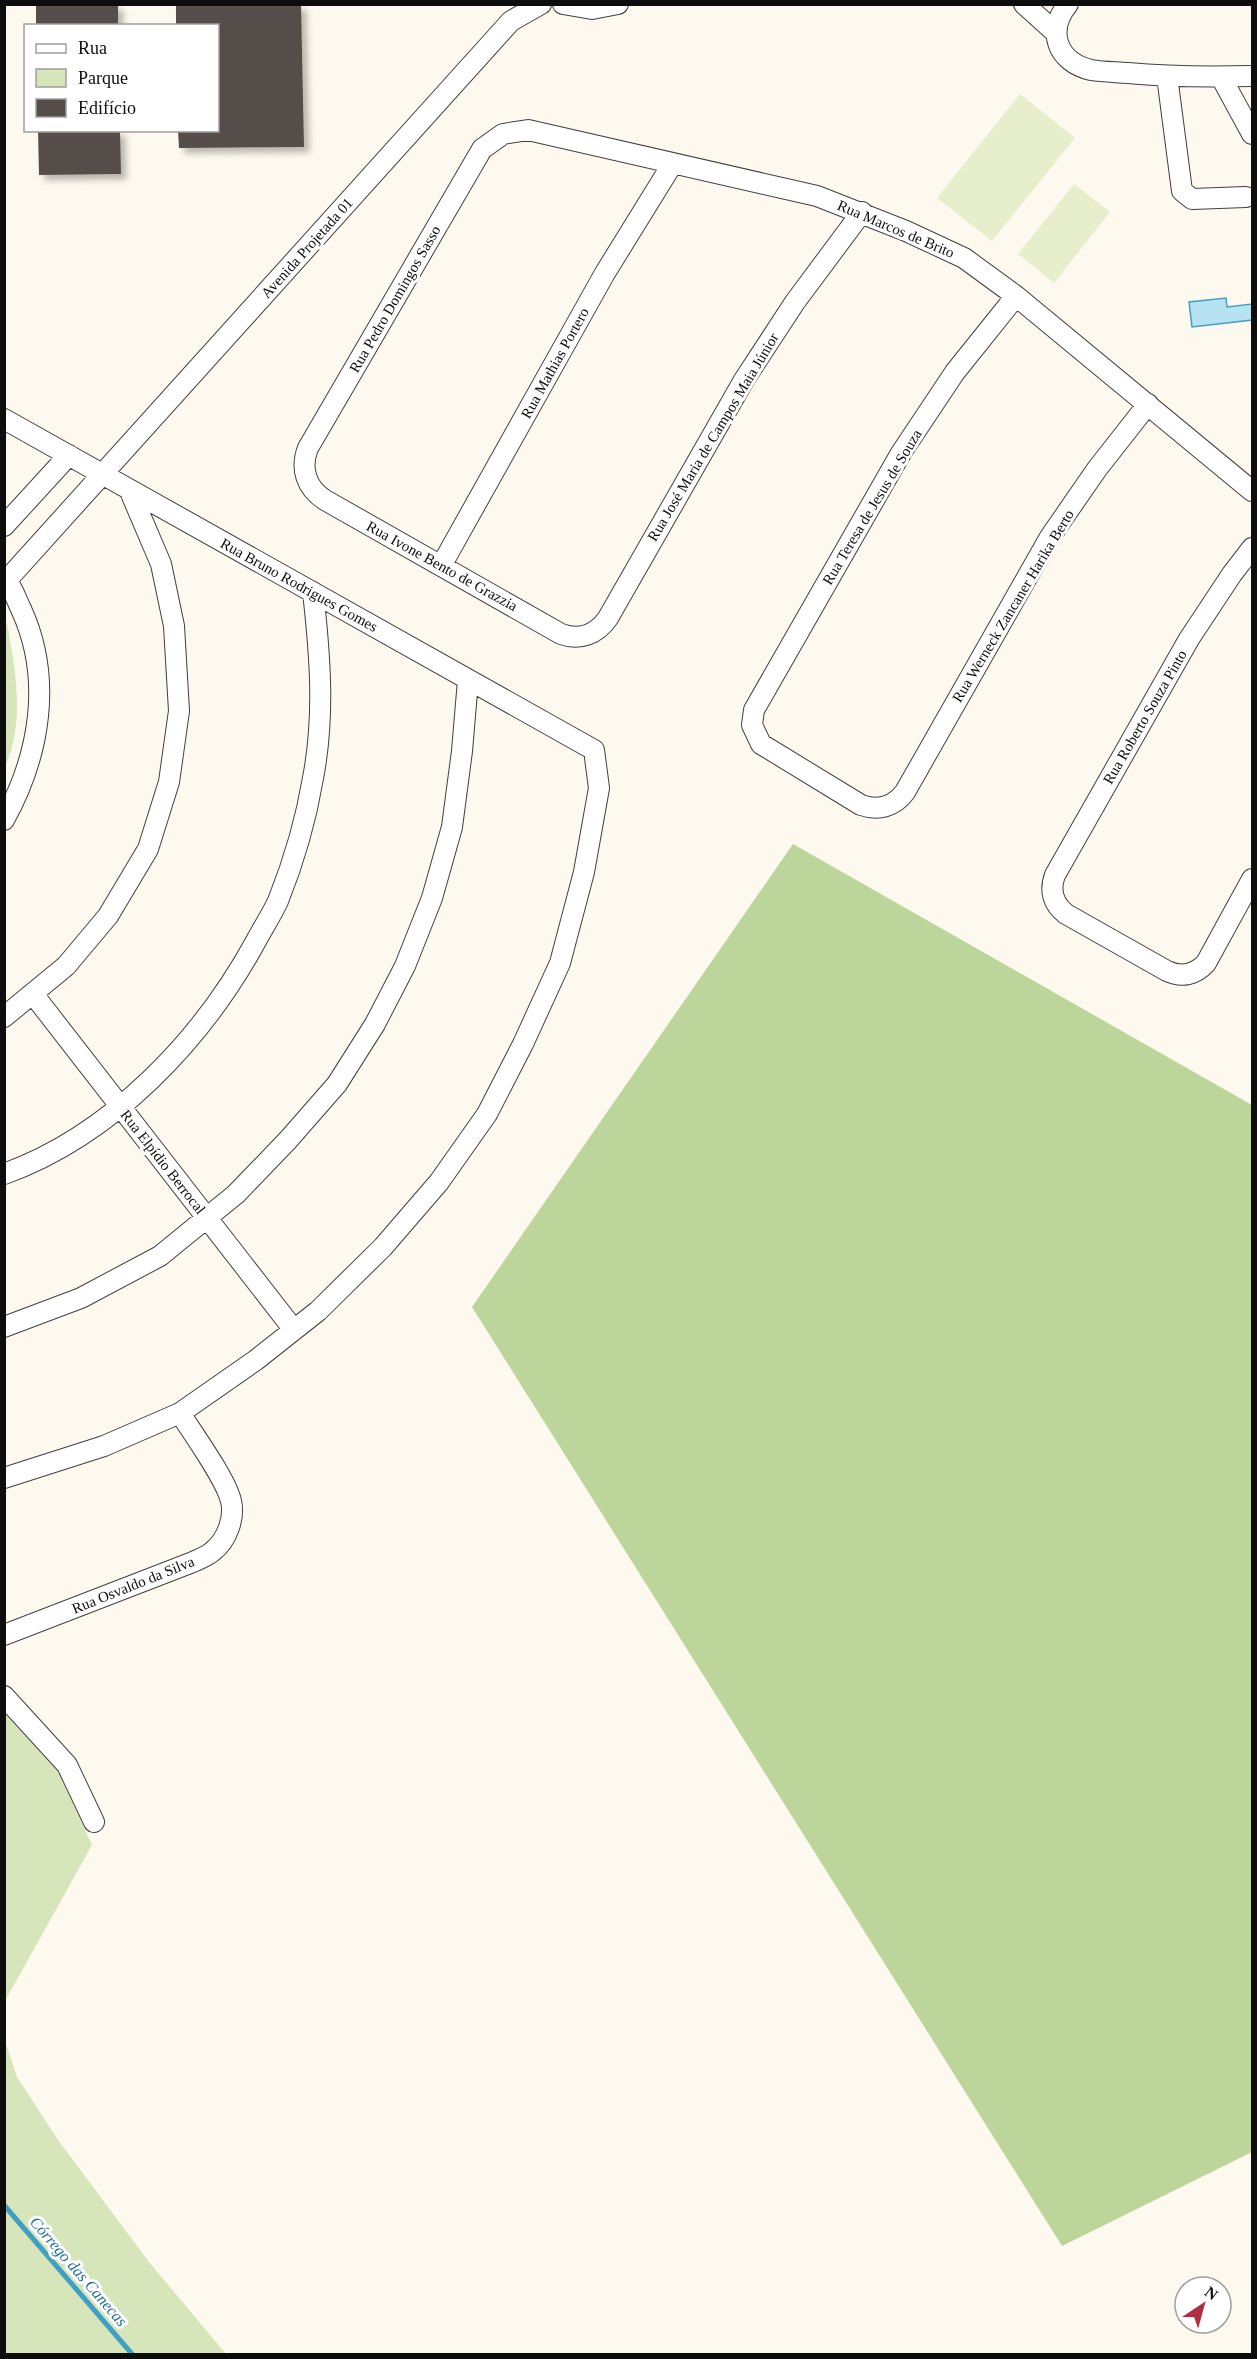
<svg xmlns="http://www.w3.org/2000/svg" width="1257" height="2359" font-family="'Times New Roman',serif">
<style>
.green{fill:#d6e6ba}
.forest{fill:#bcd59a}
.pitch{fill:#e6eecb}
.water{fill:#b6e2f2;stroke:#429fc4;stroke-width:1.5}
.lines{fill:none;stroke-linecap:round;stroke-linejoin:round}
.stream{stroke:#429fc4;stroke-width:5}
.building{fill:#554d4a;filter:url(#shadow)}
.minor-casing{stroke:#404040;stroke-width:22}
.minor{stroke:#fff;stroke-width:20}
.labels{text-anchor:middle;stroke-width:6;stroke-linejoin:round;paint-order:stroke}
.street-label{font-size:15px;fill:#0d0d0d;stroke:#fff}
.water-label{font-size:16px;font-style:italic;fill:#1f7096;stroke:#fff}
</style>
<defs>
<filter id="shadow"><feDropShadow dx="5.5" dy="5.5" stdDeviation="3" flood-color="#0004"/></filter>
</defs>
<rect width="100%" height="100%" fill="#fef9ee"/>
<path class="green" d="M5,619L7,624C16,672 25,721 5,767Z
M5,1710L58,1771L92,1845L5,2001Z
M4,2038L17,2077L58,2140L149,2262L226,2354H5Z"/>
<path class="forest" d="M793,844L1252,1105V2152L1062,2246L472,1307Z"/>
<path class="pitch" d="M1020,94L1075,138L992,241L937,198Z
M1074,184L1110,212L1054,283L1018,254Z"/>
<path class="water" d="M1226,298L1227,307L1252,304V320L1192,327L1189,302Z"/>
<g class="lines">
<path class="stream" d="M4,2205L132,2354"/>
</g>
<path class="building" d="M36,4H118V26H36Z
M176,4H301L304,147L179,148L178,130H218V26H176Z
M38,130H120L121,174L39,175Z"/>
<g class="lines">
<g class="minor-casing">
<path id="minor" d="M563,4L592,9L618,4
M1024,4L1055,32
M1068,4C1046,31 1057,62 1091,70C1103,72 1116,72 1128,73C1170,77 1211,77 1252,76
M1167,76L1182,191L1192,199L1246,197
M1221,77L1252,134
M862,212L795,302L744,380L608,618C597,634 580,641 561,634L325,500C306,488 300,468 308,448L482,149L503,134L528,130L817,196L906,231L964,258L1016,296L1252,491
M1016,296L955,372L901,453L754,710L752,725L761,744L861,805C878,811 894,807 905,792L1050,537L1097,469L1148,404
M4,419L594,750L599,788L584,872L560,963L523,1044L487,1114L439,1182L383,1247L318,1311L256,1360L180,1413L104,1446L4,1478
M4,526L69,455
M1252,548L1232,574L1189,639L1055,875C1049,891 1053,904 1066,914L1167,971C1182,978 1195,975 1206,963L1252,879
M441,566L605,273L673,163
M4,577C12,585 16,599 21,609C53,678 40,755 4,820
M7,580L511,21L541,4
M33,994L294,1330
M4,1017L66,966L108,916L148,849L169,782L179,711L174,626L161,564L129,489
M4,1174C112,1135 202,1040 256,941C263,928 272,914 278,901C294,861 306,820 313,778C325,716 320,654 313,592
M4,1327L81,1298L160,1256L236,1194L288,1140L337,1084L375,1024L405,966L432,898L452,827L462,751L468,680
M4,1635L193,1562C199,1559 208,1556 213,1551C227,1540 235,1518 231,1501C226,1479 193,1434 180,1413
M4,1696L67,1765L94,1822"/>
</g>
<use href="#minor" class="minor"/>
</g>
<g class="labels">
<g class="street-label">
<text transform="translate(896 229) rotate(23)" y="5">Rua Marcos de Brito</text>
<text transform="translate(307 248) rotate(-48)" y="5">Avenida Projetada 01</text>
<text transform="translate(395 299) rotate(-60)" y="5">Rua Pedro Domingos Sasso</text>
<text transform="translate(555 363) rotate(-61)" y="5">Rua Mathias Portero</text>
<text transform="translate(713 437) rotate(-59)" y="5">Rua José Maria de Campos Maia Júnior</text>
<text transform="translate(872 507) rotate(-59)" y="5">Rua Teresa de Jesus de Souza</text>
<text transform="translate(442 566) rotate(29)" y="5">Rua Ivone Bento de Grazzia</text>
<text transform="translate(299 585) rotate(29)" y="5">Rua Bruno Rodrigues Gomes</text>
<text transform="translate(1013 606) rotate(-59)" y="5">Rua Werneck Zancaner Harika Berto</text>
<text transform="translate(1145 717) rotate(-60)" y="5">Rua Roberto Souza Pinto</text>
<text transform="translate(163 1162) rotate(52)" y="5">Rua Elpídio Berrocal</text>
<text transform="translate(133 1585) rotate(-22)" y="5">Rua Osvaldo da Silva</text>
</g>
<g class="water-label">
<text transform="translate(79 2271) rotate(49)" y="6">Córrego das Canecas</text>
</g>
</g>
<rect width="1257" height="2359" fill="none" stroke="#0d0d0d" stroke-width="12"/>
<rect x="24" y="24" width="195" height="108" fill="#ffffff" stroke="#9e9e9e" stroke-width="1.5"/>
<rect x="36" y="44" width="30" height="9" fill="#ffffff" stroke="#9e9e9e" stroke-width="1.5"/>
<text x="78" y="54" font-size="18" fill="#0d0d0d">Rua</text>
<rect x="36" y="69" width="30" height="18" fill="#d6e6ba" stroke="#9e9e9e" stroke-width="1.5"/>
<text x="78" y="84" font-size="18" fill="#0d0d0d">Parque</text>
<rect x="36" y="99" width="30" height="18" fill="#554d4a" stroke="#9e9e9e" stroke-width="1.5"/>
<text x="78" y="114" font-size="18" fill="#0d0d0d">Edifício</text>
<g transform="translate(1203 2305) rotate(36)"><circle r="28" fill="#ffffff" stroke="#9e9e9e" stroke-width="1.5"/>
<path d="M0-4.5L10 22L0 15L-10 22Z" fill="#b32e44"/>
<text y="-9" font-size="16" font-weight="bold" text-anchor="middle" fill="#0d0d0d">N</text>
</g>
</svg>
